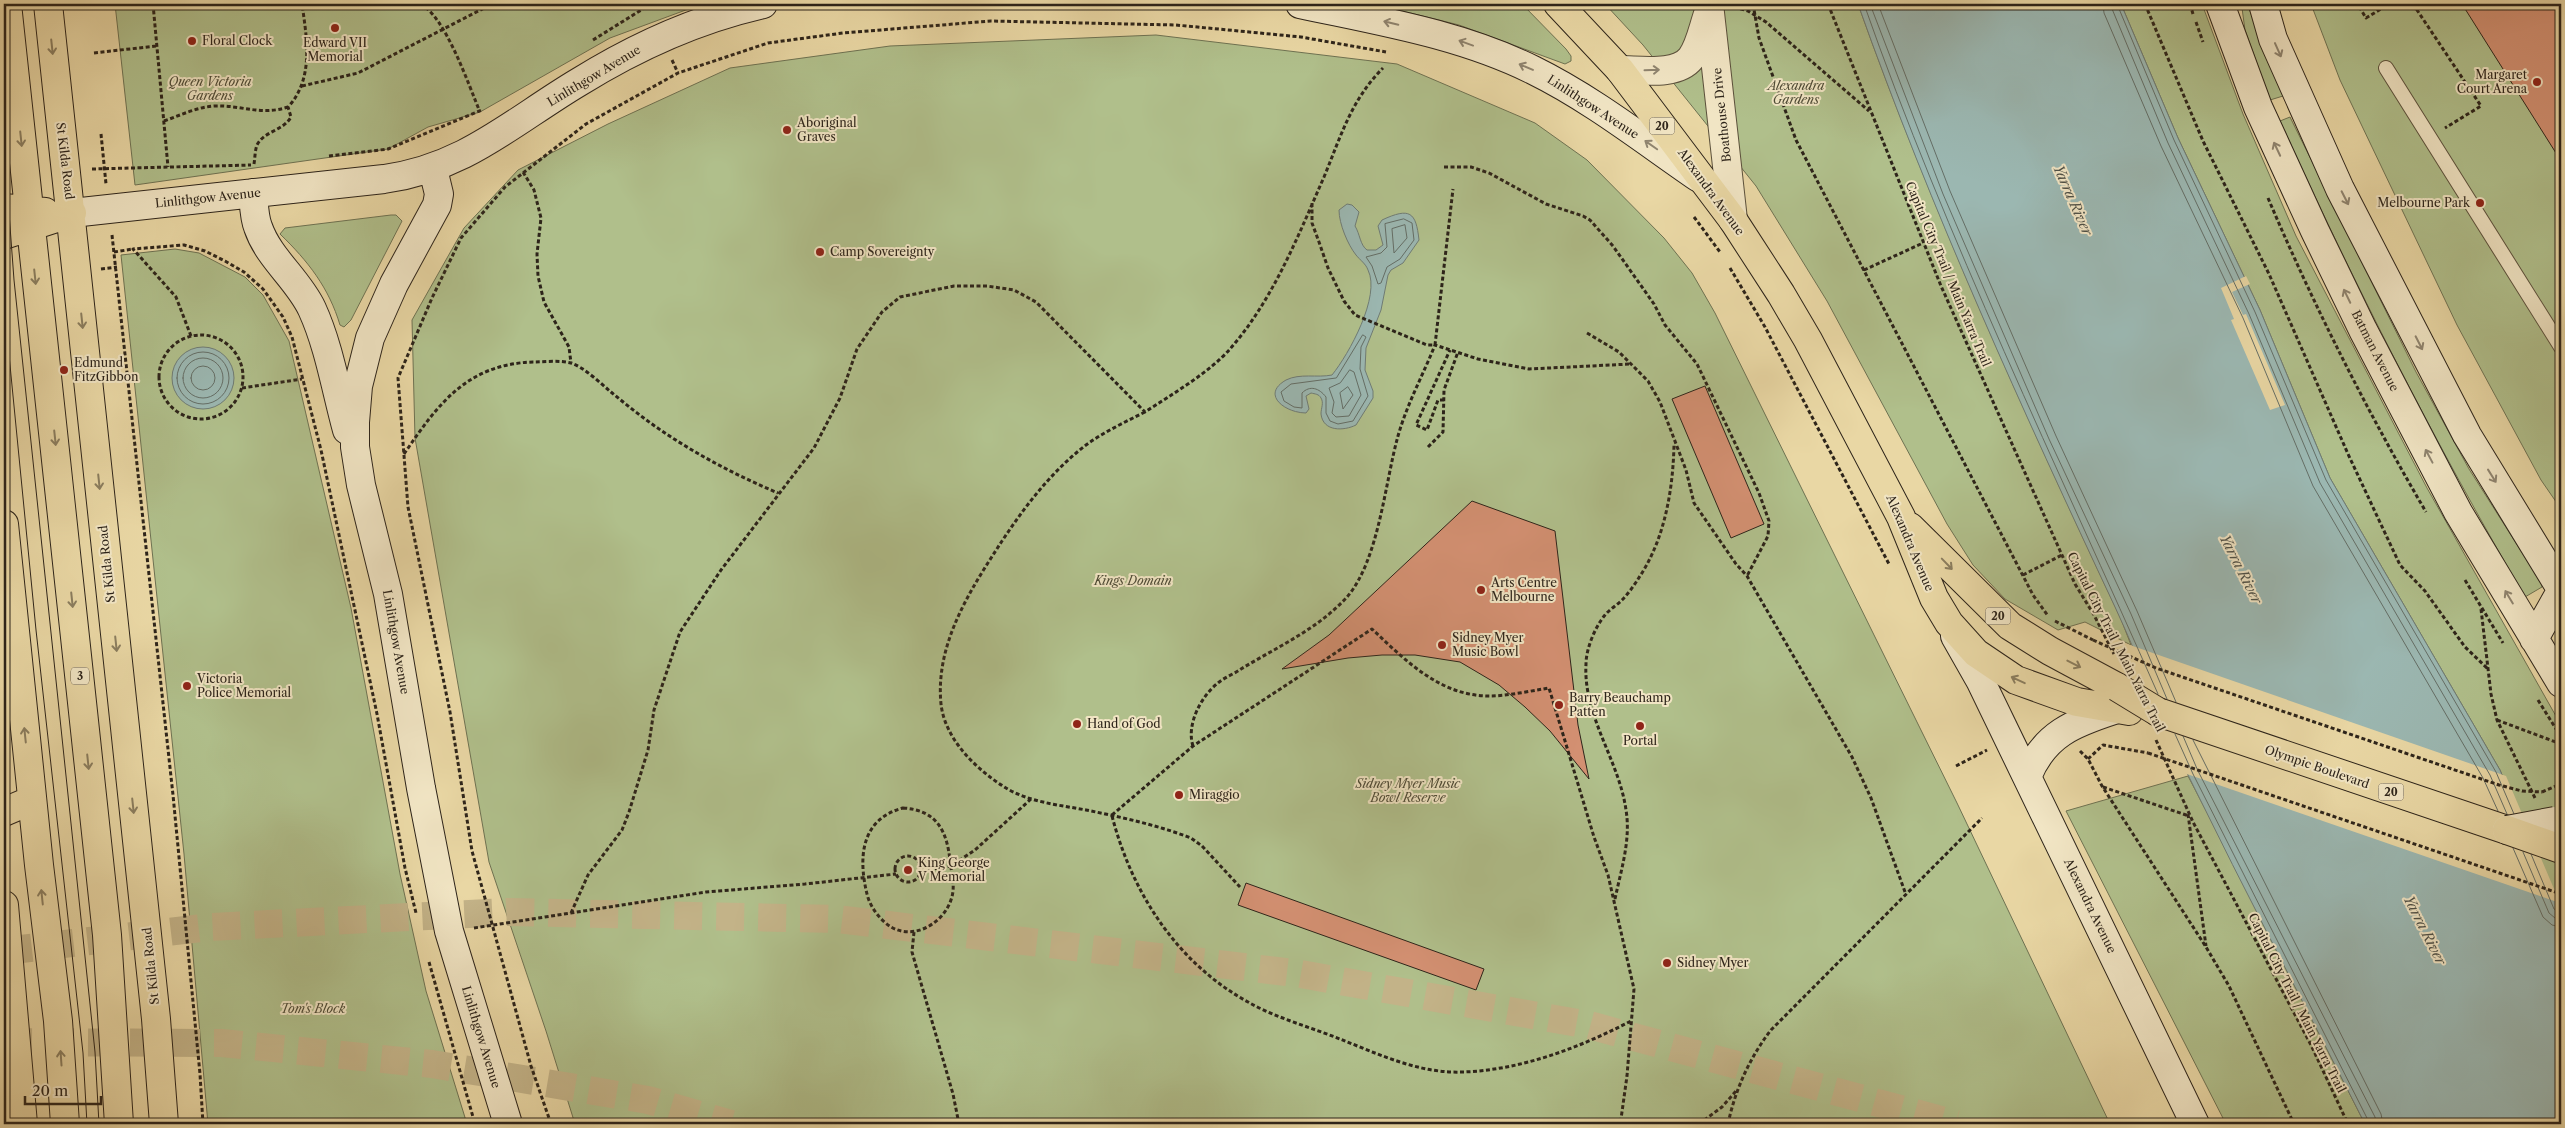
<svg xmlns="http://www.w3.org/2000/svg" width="2565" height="1128" font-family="'Libre Caslon Text',serif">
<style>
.green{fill:#b0bf8b;stroke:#6e7252}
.water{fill:#9bb7b1;stroke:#6f7c75}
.pier{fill:#e9d7a4}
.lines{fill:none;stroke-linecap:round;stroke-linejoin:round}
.shore{stroke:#646e66;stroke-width:1}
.building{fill:#d39072;stroke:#2d241a}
.highway-tunnel{stroke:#c3b388;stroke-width:28;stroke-dasharray:28 14;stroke-linecap:butt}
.lane-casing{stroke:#5c513c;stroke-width:16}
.street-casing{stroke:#5c513c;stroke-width:30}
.secondary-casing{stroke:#2d241a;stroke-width:30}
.primary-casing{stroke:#2d241a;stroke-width:30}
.highway-casing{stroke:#2d241a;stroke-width:30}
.path{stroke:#2d241a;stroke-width:3;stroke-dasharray:4 2.5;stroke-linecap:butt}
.lane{stroke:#f1e5c4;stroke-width:14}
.street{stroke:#f1e5c4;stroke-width:28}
.secondary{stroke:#f1e5c4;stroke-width:28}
.primary{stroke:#e9d7a4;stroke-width:28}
.highway{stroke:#e9d7a4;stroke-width:28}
.tram{stroke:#2d241a;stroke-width:1}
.secondary-bridge-casing{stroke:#2d241a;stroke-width:30;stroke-linecap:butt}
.highway-bridge-casing{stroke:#2d241a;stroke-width:30;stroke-linecap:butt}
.path-bridge{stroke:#2d241a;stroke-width:3;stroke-dasharray:4 2.5;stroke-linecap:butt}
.secondary-bridge{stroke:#f1e5c4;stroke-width:28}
.highway-bridge{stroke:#e9d7a4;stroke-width:28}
.oneway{stroke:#8f846f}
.oneway2{stroke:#8b7e5f}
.poi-dot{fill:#8f2418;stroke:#f1e5c4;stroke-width:2}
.labels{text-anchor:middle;stroke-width:4;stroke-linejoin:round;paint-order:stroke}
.shield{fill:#f1e5c4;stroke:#685e4d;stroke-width:1}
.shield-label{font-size:11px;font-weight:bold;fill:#2d241a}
.poi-label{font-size:12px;fill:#2d241a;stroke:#f1e5c4;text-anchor:start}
.street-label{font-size:12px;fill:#2d241a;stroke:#f1e5c4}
.park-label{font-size:12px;font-style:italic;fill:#4e4b36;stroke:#f1e5c4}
.water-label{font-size:14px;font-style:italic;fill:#4e5047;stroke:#f1e5c4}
</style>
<rect width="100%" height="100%" fill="#e9d7a4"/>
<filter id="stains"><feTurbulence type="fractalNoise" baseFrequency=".004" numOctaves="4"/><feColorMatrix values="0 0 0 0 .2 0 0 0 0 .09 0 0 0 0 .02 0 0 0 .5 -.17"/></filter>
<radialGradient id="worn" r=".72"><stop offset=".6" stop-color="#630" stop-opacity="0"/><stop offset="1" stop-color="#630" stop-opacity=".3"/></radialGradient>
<path class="green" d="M115,4H702L610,38L480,112L428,127L388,149L135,185Z
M1374,4H1522L1566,49L1571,56V61L1565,64L1459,25Z
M1605,4H1858C1933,214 2026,417 2121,619L2131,645L2085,622L2058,630L2005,599L1973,565L1947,524L1827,301L1756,186L1643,45Z
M2121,4H2202L2243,114L2296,236L2427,488L2561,725V913L2500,770L2330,478L2260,310L2178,138Z
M2311,4H2561V509L2541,480L2457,325L2340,80Z
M2248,6L2283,96L2270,100L2245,30L2242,8Z
M1156,35L1397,64L1535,123L1587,160L1664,238L1692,273L1715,313L1957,803L2110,1124H575L546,1031L489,862L415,438L412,320L464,228L518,170L608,124L730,68L890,46Z
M2290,117L2416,372L2469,469L2542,584V587L2525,597C2435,443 2354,284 2280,121Z
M391,215H396L402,221L351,320L344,327L340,325C329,288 308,261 280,234L285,228Z
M175,249L199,253L245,277L263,295L289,341L351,608L400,874L426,991L467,1124H208L184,854L121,255Z
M2188,776L2212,822L2365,1124H2226L2066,811Z"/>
<path class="water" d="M1858,4H2121L2178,138L2260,310L2330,478L2500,770L2561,913V1124H2365C2307,1009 2246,894 2189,777C2162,721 2141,663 2115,607C2022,409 1931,210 1858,4Z
M1347,204L1352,205L1359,212L1355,226C1360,234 1360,245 1367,250H1376L1383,245L1378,226L1382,220C1410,207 1416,212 1419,240L1403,263L1391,270L1388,275L1381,310L1366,348L1365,370L1373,391V398L1356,425C1344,431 1323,432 1321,414C1321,408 1324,403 1321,398C1319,394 1315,394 1311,393L1306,396L1309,409L1306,413C1286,413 1260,395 1286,380C1300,373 1317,378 1332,375C1349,354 1381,296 1368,270C1366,264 1360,260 1356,255C1348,245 1339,224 1339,210Z
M172 378a31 31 0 1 1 62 0a31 31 0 1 1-62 0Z"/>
<path class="pier" d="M2246,276L2250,284L2232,292L2243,315L2246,314L2285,405L2270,410L2231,320L2234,319L2221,288Z
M2127,644L2506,776L2560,903L2184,773Z"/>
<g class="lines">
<path class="shore" d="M1864,4C1947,240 2057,465 2158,694
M1870,4L1943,194L2049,439L2131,614L2167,699
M1878,4L1950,191L2056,436L2137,611L2176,702
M2103,4L2104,13L2161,146L2243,318L2313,486L2483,778L2498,811
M2110,4L2168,143L2249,314L2320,483L2490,775L2507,814
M2117,4L2174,140L2255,312L2326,480L2496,772L2514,814
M1404,219L1412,223L1414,240L1400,259L1387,267L1381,283L1378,284L1372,266L1366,257L1381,253L1387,247L1385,224Z
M1405,225L1407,238L1394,253L1392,229Z
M1363,335L1366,337L1361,347L1360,369L1368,396L1353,421L1338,424L1330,421L1326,413V397C1319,388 1310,385 1302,393V408L1294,407L1284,401L1281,392L1291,384L1336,378Z
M177 378a26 26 0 1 1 52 0a26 26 0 1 1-52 0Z
M183 378a20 20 0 1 1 40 0a20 20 0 1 1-40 0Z
M191 378a12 12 0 1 1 24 0a12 12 0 1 1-24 0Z
M1350,370L1354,372L1361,395L1349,416L1336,417L1332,413L1334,402L1329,388L1340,383Z
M1348,387L1353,395L1343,409L1340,393Z
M2175,734L2193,774L2370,1124
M2183,736L2198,771L2375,1117L2376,1124
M2193,740L2381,1114L2383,1124
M2513,848L2543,917L2552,925L2561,927
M2523,852L2549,913L2555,918L2561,919
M2531,854L2554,909L2561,913"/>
</g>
<path class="building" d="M2462,4H2561V161Z
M1705,386L1764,524L1731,538L1672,399Z
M1472,501L1555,531L1578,725L1589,779L1550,731L1525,707L1499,685L1460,662L1415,655H1382L1348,658L1282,669L1329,635Z
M1246,883L1484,969L1476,990L1238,905Z"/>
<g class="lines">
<path class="highway-tunnel" d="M4,951L210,927L508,912L837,919L1295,973L1589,1025L1956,1124
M4,1042L222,1043L432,1064L648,1100L731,1124"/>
<g class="lane-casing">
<path id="lane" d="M2386,68L2561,347"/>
</g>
<g class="street-casing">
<path id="street" d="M1709,4L1733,220
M1620,70C1641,70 1677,76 1691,58C1700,46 1703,28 1708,14"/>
</g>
<g class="secondary-casing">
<path id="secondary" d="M1300,4C1379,21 1460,34 1533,70C1592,99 1645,141 1699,178
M2220,4L2258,107L2315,231L2363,330L2458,512L2561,683
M2263,4L2273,39L2340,189L2467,435L2561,589
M433,169L439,194L437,205L394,284L370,338L358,386L355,422V447L361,485L388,594L421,788L449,931L508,1124
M253,193C254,204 254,217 258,227C269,259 298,279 312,309C329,346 336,390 347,430
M72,213L384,179C465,168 512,122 579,82C637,46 697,19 763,4
M1955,636L1980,680L2195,1124
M2534,639L2561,591
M2027,777C2044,734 2074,723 2114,710"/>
</g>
<g class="primary-casing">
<path id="primary" d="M7,4L107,935L119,1124
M48,4L156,1019L164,1124
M4,208L45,212
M4,235L72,213
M4,524L39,865L58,1021L65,1124
M4,812L32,800
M4,905L23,1124"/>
</g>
<g class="highway-casing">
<path id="highway" d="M1558,4L1620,70L1733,220L1781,294L1808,340L1901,517L1934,598L1949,623L1976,653L2016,680L2077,702L2129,711
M1910,527L2010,626L2050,651L2117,687
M2158,712L2507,830"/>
</g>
<path class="path" d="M153,4L168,167
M420,4C445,15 469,86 480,112
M1753,4L1759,38L1796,140L2033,595L2048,616
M1828,4L1941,286L2075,584L2094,615L2114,654
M2145,4L2203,141L2269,274L2348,454L2400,565L2425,591L2465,647L2488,669
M2190,4L2193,14
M2367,4L2360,8L2366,18L2389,4
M2413,4L2481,106L2445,128
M1734,7L1748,11L1766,22L1869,111
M2196,22L2203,42
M593,40L646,7L658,4
M94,53L156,46
M672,60L678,73
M302,86L358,73L492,4
M164,121C181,115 197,107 215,106C242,105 261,116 288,107
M101,134L106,184
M329,156L388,149L482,110
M254,164C255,158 255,150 257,145C264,131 283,131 291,117L288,107C314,79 307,39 302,4
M1444,167H1471L1489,173L1546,204L1583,216L1590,220L1613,246L1654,304L1665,325L1697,364L1759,493L1769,521L1768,536L1747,576
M92,169L251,165
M523,172L534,190L541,218L537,254L538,276L544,302L569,347L571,363
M2268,198C2314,306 2367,411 2426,512
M1312,203V223L1319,242L1328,268L1344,301L1355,315L1427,345H1435L1453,189
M1694,217L1720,252
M112,235L173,795L200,1074L203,1124
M114,252L133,249
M1730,268L1765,327L1889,564
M101,269L117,267
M1864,270L1923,243
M1587,333L1619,352L1648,381L1660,402L1686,470L1694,503L1736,564L1747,576L1852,757L1871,798L1905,892
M159 377a42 42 0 1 1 84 0a42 42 0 1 1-84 0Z
M191,336L176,297L133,249L184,245L205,251L225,261L244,272L263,289L283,317L292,337L321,450L377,714L405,868L416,913
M242,388L302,379
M1444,400H1438L1427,430L1416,425L1450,350
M1145,412C1125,422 1104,432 1086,445C1051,472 1026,505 1002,541C971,589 935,643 941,704C945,740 977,770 1006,788C1029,802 1059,805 1086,810C1121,817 1157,825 1191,838L1202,846L1240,887
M1428,447L1443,432L1444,390L1458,352
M404,454C438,404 467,364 533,362C545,362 559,360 571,363C585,368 599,382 611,392C629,407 648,422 668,435C703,458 740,477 778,493
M2023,575L2062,555
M2465,580L2503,643
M2481,609L2491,694L2497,720L2535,798
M2055,621L2093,640
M2538,700L2561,737
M2497,720L2561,744
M2156,740L2193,822L2311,1045L2348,1124
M1193,746C1186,725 1201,696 1218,683C1225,677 1234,674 1241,669C1277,647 1318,629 1347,597C1379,560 1385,482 1398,436C1407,404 1423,375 1435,345L1478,359L1529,369L1631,364
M2080,751L2088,759L2102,786L2206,947L2229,986L2294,1124
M2088,759L2103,745L2148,753
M1956,766L1987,750
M2103,787L2189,816
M2542,792L2561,784
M903,808C936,810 947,830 950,861C951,870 954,881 953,891C950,919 917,942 891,927C880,920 870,907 867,894C858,857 861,819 903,808Z
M2188,814L2206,946
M1112,815L1193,746L1372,629C1405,660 1440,696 1489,696C1508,696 1530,691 1549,688L1594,837L1608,875L1634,989L1627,1076L1621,1119L1623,1124
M1112,816C1132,893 1177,963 1248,1002C1276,1018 1310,1027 1340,1039C1378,1054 1420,1074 1463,1072C1521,1070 1579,1048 1631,1021
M895 869a13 13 0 1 1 26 0a13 13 0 1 1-26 0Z
M922,871L951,866L975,850L1031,799
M1615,899C1621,870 1631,840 1626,810C1619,760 1583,716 1586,664C1586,649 1595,627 1605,615C1610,609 1617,605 1622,600C1629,593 1635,584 1640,576C1665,538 1673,489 1674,445
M571,913L588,875L622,830L629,812L648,750L654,710L680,632L721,570L814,448L840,398L857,349L882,312L900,297L954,286H987L1014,290L1036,302L1145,412C1171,395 1210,372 1230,349C1273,300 1298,236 1324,177C1341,136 1351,100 1383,68
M474,928L706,892L805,884L896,874
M914,932L912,952L953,1094L959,1124
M429,962L475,1124
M551,1124L531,1066L472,851L450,712L408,507L398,378L432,298L461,238L505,187L586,124L678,73L768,43L843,33L991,21L1176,25L1301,37L1386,52
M1699,1124L1722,1107L1736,1091
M1728,1124C1735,1090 1750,1057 1771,1030L1982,818"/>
<use href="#lane" class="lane"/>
<use href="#street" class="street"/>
<use href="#secondary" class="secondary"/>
<use href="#primary" class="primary"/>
<use href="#highway" class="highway"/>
<path class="tram" d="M4,145L14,280L95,1052L99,1124
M4,304L36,630L83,1053L87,1124"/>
<g class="secondary-bridge-casing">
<path id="secondary-bridge" d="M2507,830L2555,821"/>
</g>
<g class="highway-bridge-casing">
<path id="highway-bridge" d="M2117,687L2158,712
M2507,830L2561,849"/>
</g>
<path class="path-bridge" d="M2093,640L2156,668L2499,785L2522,791L2542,792
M2148,753L2561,894"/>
<use href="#secondary-bridge" class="secondary-bridge"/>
<use href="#highway-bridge" class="highway-bridge"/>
</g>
<defs><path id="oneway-shaft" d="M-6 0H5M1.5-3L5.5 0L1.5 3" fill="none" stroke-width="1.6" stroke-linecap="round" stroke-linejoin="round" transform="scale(1.25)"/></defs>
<g class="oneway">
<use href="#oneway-shaft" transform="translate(1391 23) rotate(-167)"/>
<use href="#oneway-shaft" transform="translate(1466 43) rotate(-160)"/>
<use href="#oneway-shaft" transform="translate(2278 50) rotate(66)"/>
<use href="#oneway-shaft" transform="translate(1526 67) rotate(-157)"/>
<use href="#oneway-shaft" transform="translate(1652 70) rotate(-2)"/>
<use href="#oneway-shaft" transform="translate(1651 145) rotate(-145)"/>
<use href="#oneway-shaft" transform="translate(2277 149) rotate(-115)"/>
<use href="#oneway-shaft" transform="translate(2345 198) rotate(63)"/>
<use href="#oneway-shaft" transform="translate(2347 296) rotate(-116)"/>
<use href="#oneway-shaft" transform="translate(2419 343) rotate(63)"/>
<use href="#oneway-shaft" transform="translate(2429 456) rotate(-118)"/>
<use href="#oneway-shaft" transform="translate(2492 476) rotate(58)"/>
<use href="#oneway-shaft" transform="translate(2509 597) rotate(-121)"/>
</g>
<g class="oneway2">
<use href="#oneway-shaft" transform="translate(52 47) rotate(84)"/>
<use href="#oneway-shaft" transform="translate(21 139) rotate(84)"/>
<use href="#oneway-shaft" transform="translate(35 277) rotate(84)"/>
<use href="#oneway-shaft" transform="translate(82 321) rotate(84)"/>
<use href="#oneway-shaft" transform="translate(55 438) rotate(84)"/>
<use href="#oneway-shaft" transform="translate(99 482) rotate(84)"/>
<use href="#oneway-shaft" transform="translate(1947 564) rotate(46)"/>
<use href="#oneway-shaft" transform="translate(72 600) rotate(84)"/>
<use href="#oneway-shaft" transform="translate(116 644) rotate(84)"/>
<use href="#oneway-shaft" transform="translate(2074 664) rotate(27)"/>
<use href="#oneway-shaft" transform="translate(2018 680) rotate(-155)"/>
<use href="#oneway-shaft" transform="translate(25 735) rotate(-96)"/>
<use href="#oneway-shaft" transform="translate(88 762) rotate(84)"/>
<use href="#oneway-shaft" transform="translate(133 806) rotate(84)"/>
<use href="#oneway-shaft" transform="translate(42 897) rotate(-96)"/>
<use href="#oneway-shaft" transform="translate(61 1058) rotate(-94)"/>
</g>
<g class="poi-dot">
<circle cx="335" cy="28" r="5"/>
<circle cx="192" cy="41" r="5"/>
<circle cx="2537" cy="82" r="5"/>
<circle cx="787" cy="130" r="5"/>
<circle cx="2480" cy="203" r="5"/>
<circle cx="820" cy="252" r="5"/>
<circle cx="64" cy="370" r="5"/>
<circle cx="1481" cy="590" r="5"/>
<circle cx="1442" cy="645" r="5"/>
<circle cx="187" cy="686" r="5"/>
<circle cx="1559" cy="705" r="5"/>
<circle cx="1077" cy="724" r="5"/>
<circle cx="1640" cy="726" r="5"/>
<circle cx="1179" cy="795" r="5"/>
<circle cx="908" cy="870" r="5"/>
<circle cx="1667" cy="963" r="5"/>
</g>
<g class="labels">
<g class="shield">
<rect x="1649.5" y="117.5" width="25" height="17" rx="4"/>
<rect x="1985.5" y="607.5" width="25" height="17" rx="4"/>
<rect x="71" y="667.5" width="18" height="17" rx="4"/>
<rect x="2378.5" y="783.5" width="25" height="17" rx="4"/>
</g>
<g class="shield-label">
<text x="1662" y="130">20</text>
<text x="1998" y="620">20</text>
<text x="80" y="680">3</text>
<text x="2391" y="796">20</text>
</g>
<g class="poi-label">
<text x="202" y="45">Floral Clock</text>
<text x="335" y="47" text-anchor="middle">Edward VII<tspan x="335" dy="14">Memorial</tspan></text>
<text x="2527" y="79" text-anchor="end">Margaret<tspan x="2527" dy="14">Court Arena</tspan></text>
<text x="797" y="127">Aboriginal<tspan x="797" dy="14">Graves</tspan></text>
<text x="2470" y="207" text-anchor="end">Melbourne Park</text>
<text x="830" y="256">Camp Sovereignty</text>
<text x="74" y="367">Edmund<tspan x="74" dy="14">FitzGibbon</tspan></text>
<text x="1491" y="587">Arts Centre<tspan x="1491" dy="14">Melbourne</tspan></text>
<text x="1452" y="642">Sidney Myer<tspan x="1452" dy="14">Music Bowl</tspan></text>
<text x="197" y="683">Victoria<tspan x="197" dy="14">Police Memorial</tspan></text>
<text x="1569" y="702">Barry Beauchamp<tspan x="1569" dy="14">Patten</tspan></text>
<text x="1087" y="728">Hand of God</text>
<text x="1640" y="745" text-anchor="middle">Portal</text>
<text x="1189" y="799">Miraggio</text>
<text x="918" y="867">King George<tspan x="918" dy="14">V Memorial</tspan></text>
<text x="1677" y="967">Sidney Myer</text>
</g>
<g class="street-label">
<text transform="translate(594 76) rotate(-31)" y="4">Linlithgow Avenue</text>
<text transform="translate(1593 107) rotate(33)" y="4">Linlithgow Avenue</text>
<text transform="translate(1722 115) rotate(-96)" y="4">Boathouse Drive</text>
<text transform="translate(65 161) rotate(83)" y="4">St Kilda Road</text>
<text transform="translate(1711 192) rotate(54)" y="4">Alexandra Avenue</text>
<text transform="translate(208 198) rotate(-6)" y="4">Linlithgow Avenue</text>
<text transform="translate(1948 274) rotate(67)" y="4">Capital City Trail / Main Yarra Trail</text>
<text transform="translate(2375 351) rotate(63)" y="4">Batman Avenue</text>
<text transform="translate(1910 543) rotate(67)" y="4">Alexandra Avenue</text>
<text transform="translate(107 564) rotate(-96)" y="4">St Kilda Road</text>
<text transform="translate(396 642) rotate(80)" y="4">Linlithgow Avenue</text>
<text transform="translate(2116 642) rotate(63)" y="4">Capital City Trail / Main Yarra Trail</text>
<text transform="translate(2317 767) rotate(19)" y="4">Olympic Boulevard</text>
<text transform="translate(2090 906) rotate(64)" y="4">Alexandra Avenue</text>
<text transform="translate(151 966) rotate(-96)" y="4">St Kilda Road</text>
<text transform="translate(2297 1003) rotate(63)" y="4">Capital City Trail / Main Yarra Trail</text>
<text transform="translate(481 1037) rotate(73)" y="4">Linlithgow Avenue</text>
</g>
<g class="park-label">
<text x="210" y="86">Queen Victoria<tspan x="210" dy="14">Gardens</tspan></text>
<text x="1796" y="90">Alexandra<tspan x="1796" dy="14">Gardens</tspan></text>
<text x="1133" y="585">Kings Domain</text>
<text x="1408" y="788">Sidney Myer Music<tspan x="1408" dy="14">Bowl Reserve</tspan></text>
<text x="313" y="1013">Tom's Block</text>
</g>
<g class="water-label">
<text transform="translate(2073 200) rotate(66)" y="5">Yarra River</text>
<text transform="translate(2241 569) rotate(63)" y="5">Yarra River</text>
<text transform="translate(2425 930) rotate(63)" y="5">Yarra River</text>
</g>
</g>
<rect width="2565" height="1128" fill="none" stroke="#e9d7a4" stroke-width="20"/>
<rect x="5" y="5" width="2555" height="1118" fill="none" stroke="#2d241a" stroke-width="2.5"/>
<rect x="10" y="10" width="2545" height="1108" fill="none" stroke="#2d241a"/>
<path d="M25 1096v8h76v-8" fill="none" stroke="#2d241a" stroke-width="2.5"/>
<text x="32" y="1096" font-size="15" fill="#2d241a" stroke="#f1e5c4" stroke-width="4" paint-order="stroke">20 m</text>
<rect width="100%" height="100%" filter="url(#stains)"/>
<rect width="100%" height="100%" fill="url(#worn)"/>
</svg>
